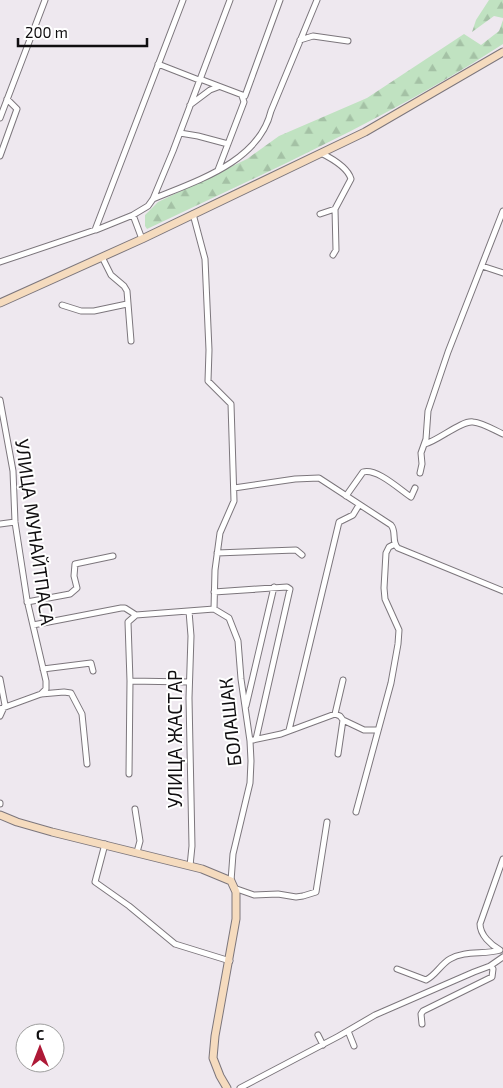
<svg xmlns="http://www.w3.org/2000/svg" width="503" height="1088" font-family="'Exo 2',sans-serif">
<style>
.forest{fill:url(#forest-firs)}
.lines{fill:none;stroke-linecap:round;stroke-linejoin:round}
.street-casing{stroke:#7c767c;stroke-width:7}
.secondary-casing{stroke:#7c767c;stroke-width:9}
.street{stroke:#fff;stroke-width:5}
.secondary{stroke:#f5dbbe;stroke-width:7}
.labels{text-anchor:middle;stroke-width:4;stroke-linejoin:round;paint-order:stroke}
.street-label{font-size:19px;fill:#100e10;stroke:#fff}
</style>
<defs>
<pattern id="forest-firs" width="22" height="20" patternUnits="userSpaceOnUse" patternTransform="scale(1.25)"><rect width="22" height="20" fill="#c0e2c1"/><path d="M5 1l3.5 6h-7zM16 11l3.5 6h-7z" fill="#a4c1a5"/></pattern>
</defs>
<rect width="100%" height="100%" fill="#eee8ef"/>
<path class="forest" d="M489,0H503V18L494,16L472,32L476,20Z
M503,20V44C391,117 267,172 147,229L145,226V215L158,202L247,159L279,136L367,98L464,34L481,45L499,31Z"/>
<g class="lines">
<g class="street-casing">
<path id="street" d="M300,40L313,36L348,41
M158,64L199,80
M200,79L245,96L280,0
M190,105L210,90L218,87
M0,118L45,0
M180,133L198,136L228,144
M321,153C331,158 348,168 351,179L335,209L336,250L333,255
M0,156L17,109L7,99
M218,170L244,102L242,96
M153,199C196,181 259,162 271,111L317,0
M193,214L205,259L209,350L208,381L231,404L234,501L220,533L215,570L214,609
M320,214L335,209
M133,215L142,239
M96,230L133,215L148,206L153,199L173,151L230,0
M102,257L111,275L124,286L127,291L131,341
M0,262L95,230L183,0
M482,266L503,273
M62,305L81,311H94L127,304
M0,400L13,471L15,522L27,600L46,681V689L41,694
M425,444C439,440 462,420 473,422C483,423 494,430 503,434
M420,473L422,464L421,453L426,439L428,411L448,352L503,211
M234,488L295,479L319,478L391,525C397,532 391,542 398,548L503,591
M346,496L363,472C377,468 399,489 411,497L415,488
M0,524L15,522
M217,553L296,550L302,555
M214,592L287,587L290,589L256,739
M27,602L70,594L77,588L74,576L75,564L113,556
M189,611L191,636L189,698L192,846L190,866
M33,625L121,608H125L136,615L214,609L229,618L238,641L241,679L250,741L251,761L250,783L233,854L231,881
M43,669L91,663L93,671
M0,679L5,705L0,716
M130,681L189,682
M246,706L274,587
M0,709L41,694L64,692L71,693L82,714L87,764
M335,714L340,716L343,720L338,754
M343,720L364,730H378
M289,730L339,522L353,515L359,505
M253,740L281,734L335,714L343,680
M129,774L130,681L128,622L136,615
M0,803V804
M135,809L140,841L137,852
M356,812L391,683L398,644L399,630L385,599L384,588L386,553L389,547L395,544
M105,844L95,882L129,906L175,944L230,961
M234,888L254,895L278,894L296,897L303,896L316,892L327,822
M500,950C491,945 480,935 480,924L503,859
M397,969L426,980C436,975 440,965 450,959C465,950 484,955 500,950
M422,1024L421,1014L423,1011L492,977L493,969L491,966
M348,1031L354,1046
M318,1035L323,1045
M240,1088L339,1036L375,1015L474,972L490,966L503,957"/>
</g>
<g class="secondary-casing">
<path id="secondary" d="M0,303L142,239L365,132L503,52
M0,815L17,822L52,832L202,869L231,881L236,892V919L215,1036L213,1058L220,1076L227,1088"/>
</g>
<use href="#street" class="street"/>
<use href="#secondary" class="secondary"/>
</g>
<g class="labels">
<g class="street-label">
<text transform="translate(35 532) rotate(82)" y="7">УЛИЦА МУНАЙТПАСА</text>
<text transform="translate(230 722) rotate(-96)" y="7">БОЛАШАК</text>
<text transform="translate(175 739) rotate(-90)" y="7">УЛИЦА ЖАСТАР</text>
</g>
</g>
<g transform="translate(40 1048)"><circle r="24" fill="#ffffff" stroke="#9f9f9f"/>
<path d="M0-4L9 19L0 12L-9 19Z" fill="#ae1937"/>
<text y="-8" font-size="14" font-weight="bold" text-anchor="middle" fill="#100e10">С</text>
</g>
<path d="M18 38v8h129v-8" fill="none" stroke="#100e10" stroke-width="2.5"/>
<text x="25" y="38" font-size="15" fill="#100e10" stroke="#ffffff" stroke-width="4" paint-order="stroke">200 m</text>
</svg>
